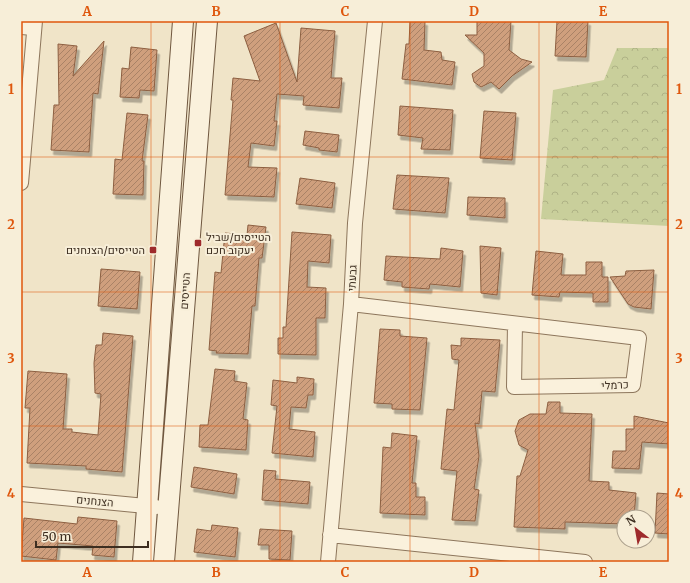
<svg xmlns="http://www.w3.org/2000/svg" width="690" height="583" font-family="Merriweather,Heebo,serif">
<style>
.park{fill:url(#park-crowns)}
.building{fill:url(#building-hatch);stroke:#8d5f41;filter:url(#shadow)}
.lines{fill:none;stroke-linecap:round;stroke-linejoin:round}
.street-casing{stroke:#8d765c;stroke-width:16}
.secondary-casing{stroke:#6f573f;stroke-width:22}
.street{stroke:#faf1dc;stroke-width:14}
.secondary{stroke:#faf1dc;stroke-width:20}
.grid{fill:none;stroke:#df570d;stroke-width:1;stroke-opacity:0.55}
.poi-dot{fill:#9e2a2b;stroke:#f7eed8;stroke-width:1.5}
.labels{text-anchor:middle;stroke-width:4;stroke-linejoin:round;paint-order:stroke}
.poi-label{font-size:11px;fill:#3d2e20;stroke:#f7eed8;text-anchor:start}
.street-label{font-size:11px;fill:#3d2e20;stroke:#f7eed8}
.neatline{fill:none;stroke:#df570d;stroke-width:1.5}
.grid-label{font-size:13px;text-anchor:middle;font-weight:bold;fill:#df570d}
</style>
<defs>
<pattern id="park-crowns" width="20" height="18" patternUnits="userSpaceOnUse"><rect width="20" height="18" fill="#c9cf9b"/><path d="M2 6a3 3 0 1 1 6 0M12 15a3 3 0 1 1 6 0" fill="none" stroke="#aeb285"/></pattern>
<pattern id="building-hatch" width="6" height="6" patternUnits="userSpaceOnUse"><rect width="6" height="6" fill="#cf9f7d"/><path d="M-1 1l2-2M0 6l6-6M5 7l2-2" fill="none" stroke="#a98266"/></pattern>
<filter id="shadow"><feDropShadow dx="2.5" dy="4.5" stdDeviation="0" flood-color="#0004"/></filter>
</defs>
<rect width="100%" height="100%" fill="#f0e4c8"/>
<path class="park" d="M617,48H669V226L541,219L553,90L604,80Z"/>
<path class="building" d="M410,21H425L424,50L441,52L442,60L455,62L452,85L402,79L406,44H409Z
M477,21H511L509,50L521,59L532,62L512,76L499,89L491,82L481,87L474,82L472,74L484,66V53L465,35H477Z
M557,21H588L586,57L555,56Z
M276,23L297,82L301,28L335,31L331,78H342L339,108L303,105L304,96L277,94L274,121H277L274,146L251,143L248,167L277,168L274,197L225,195L233,100H231L233,78L260,81L244,36Z
M104,41L98,94L93,93L89,152L51,150L54,105H59L58,44L77,46L73,76Z
M131,47L157,50L154,91L140,90L139,98L120,97L122,68L129,69Z
M400,106L453,110L450,150L421,149L423,138L398,135Z
M484,111L516,113L512,160L480,158Z
M127,113L148,115L142,161H144L143,195L113,194L115,159L122,160Z
M305,131L339,135L337,152L319,150V148L303,145Z
M397,175L449,178L445,213L393,209Z
M300,178L335,183L332,208L296,204Z
M468,197L505,198V218L467,215Z
M248,225L266,227L262,258H259L255,306H252L248,354L216,353L217,351L209,350L215,272L221,273L225,233L247,235Z
M292,232L331,235L329,263L308,261L307,287L326,288L325,318H316V355L278,354V338H283V327H286Z
M480,246L501,248L497,295L481,293Z
M441,248L463,251L460,287L430,284L429,289L402,287V282L384,280L386,256L440,259Z
M536,251L563,254L561,275H586V262H602V277H608V302H593V293L560,292L559,297L532,295Z
M101,269L140,272L137,309L98,306Z
M654,270L651,309L634,307L628,304L610,277L625,276L626,271Z
M380,329L400,330V336L427,338L420,410L392,409V404L374,403Z
M103,333L133,336L122,472L86,469V466L27,463L30,408H25L28,371L67,374L63,429H72V432L98,435L101,394L95,393L94,363L96,345H102Z
M461,338L500,340L495,392L482,391L479,424L475,423L479,456L474,489L479,490L475,521L452,520L457,471L441,469L447,409L454,410L459,360L452,359L451,345L461,346Z
M215,369L235,371L234,381L247,383L243,419L248,420L246,450L199,447L200,425H208Z
M297,377L314,379L313,395H308L306,408L291,407L289,429L315,432L313,457L272,453L277,406L271,405L273,380L297,383Z
M548,402H560V413L592,414L589,481L609,482V490L636,493L634,517H624V524L565,522V529L514,527L517,476H520L528,450L519,445L515,431L519,420L530,414H546Z
M634,416L669,423V444L642,442L639,469L612,468L613,451H626V429H634Z
M392,433L417,436L412,483H416V497H425V515L380,513L383,447L391,448Z
M194,467L237,474L234,494L191,487Z
M264,470L276,471L275,479L310,482L308,504L262,500Z
M657,493L669,494V534L655,533Z
M78,517L117,521L114,557L92,555L93,546L58,543L56,560L21,556L24,518L77,524Z
M212,525L238,528L235,557L194,552L197,529L211,531Z
M260,529L292,531L290,560L269,559V545H258Z"/>
<g class="lines">
<g class="street-casing">
<path id="street" d="M21,27L34,28
M21,183L35,21
M351,304L639,338L633,385L514,387L515,324
M21,494L156,507
M330,535L585,562
M328,562L351,304L355,223L375,21"/>
</g>
<g class="secondary-casing">
<path id="secondary" d="M143,562L183,21
M164,562L207,21"/>
</g>
<use href="#street" class="street"/>
<use href="#secondary" class="secondary"/>
</g>
<path class="grid" d="M151,21V562M280,21V562M410,21V562M539,21V562M21,157H669M21,292H669M21,426H669"/>
<g class="poi-dot">
<rect x="194" y="239" width="8" height="8" rx="2"/>
<rect x="149" y="246" width="8" height="8" rx="2"/>
</g>
<g class="labels">
<g class="poi-label">
<text x="206" y="241">הטייסים/שביל<tspan x="206" dy="13">יעקוב חכם</tspan></text>
<text x="145" y="254" text-anchor="end">הטייסים/הצנחנים</text>
</g>
<g class="street-label">
<text transform="translate(352 278) rotate(-87)" y="4">גבעתי</text>
<text transform="translate(185 291) rotate(-86)" y="4">הטייסים</text>
<text transform="translate(615 385) rotate(-3)" y="4">כרמלי</text>
<text transform="translate(95 501) rotate(5)" y="4">הצנחנים</text>
</g>
</g>
<rect width="690" height="583" fill="none" stroke="#f7eed8" stroke-width="44"/>
<g transform="translate(636 529) rotate(329)"><circle r="19" fill="#f7eed8" stroke="#ada18e"/>
<path d="M0-3L7 15L0 10L-7 15Z" fill="#9e2a2b"/>
<text y="-6" font-size="11" font-weight="bold" text-anchor="middle" fill="#3d2e20">N</text>
</g>
<path d="M36 541v6h112v-6" fill="none" stroke="#3d2e20" stroke-width="2"/>
<text x="42" y="541" font-size="12" fill="#3d2e20" stroke="#f7eed8" stroke-width="3" paint-order="stroke">50 m</text>
<rect x="22" y="22" width="646" height="539" class="neatline"/>
<g class="grid-label">
<text x="87" y="16">A</text>
<text x="216" y="16">B</text>
<text x="345" y="16">C</text>
<text x="474" y="16">D</text>
<text x="603" y="16">E</text>
<text x="11" y="94">1</text>
<text x="679" y="94">1</text>
<text x="11" y="229">2</text>
<text x="679" y="229">2</text>
<text x="11" y="363">3</text>
<text x="679" y="363">3</text>
<text x="11" y="498">4</text>
<text x="679" y="498">4</text>
<text x="87" y="577">A</text>
<text x="216" y="577">B</text>
<text x="345" y="577">C</text>
<text x="474" y="577">D</text>
<text x="603" y="577">E</text>
</g>
</svg>
